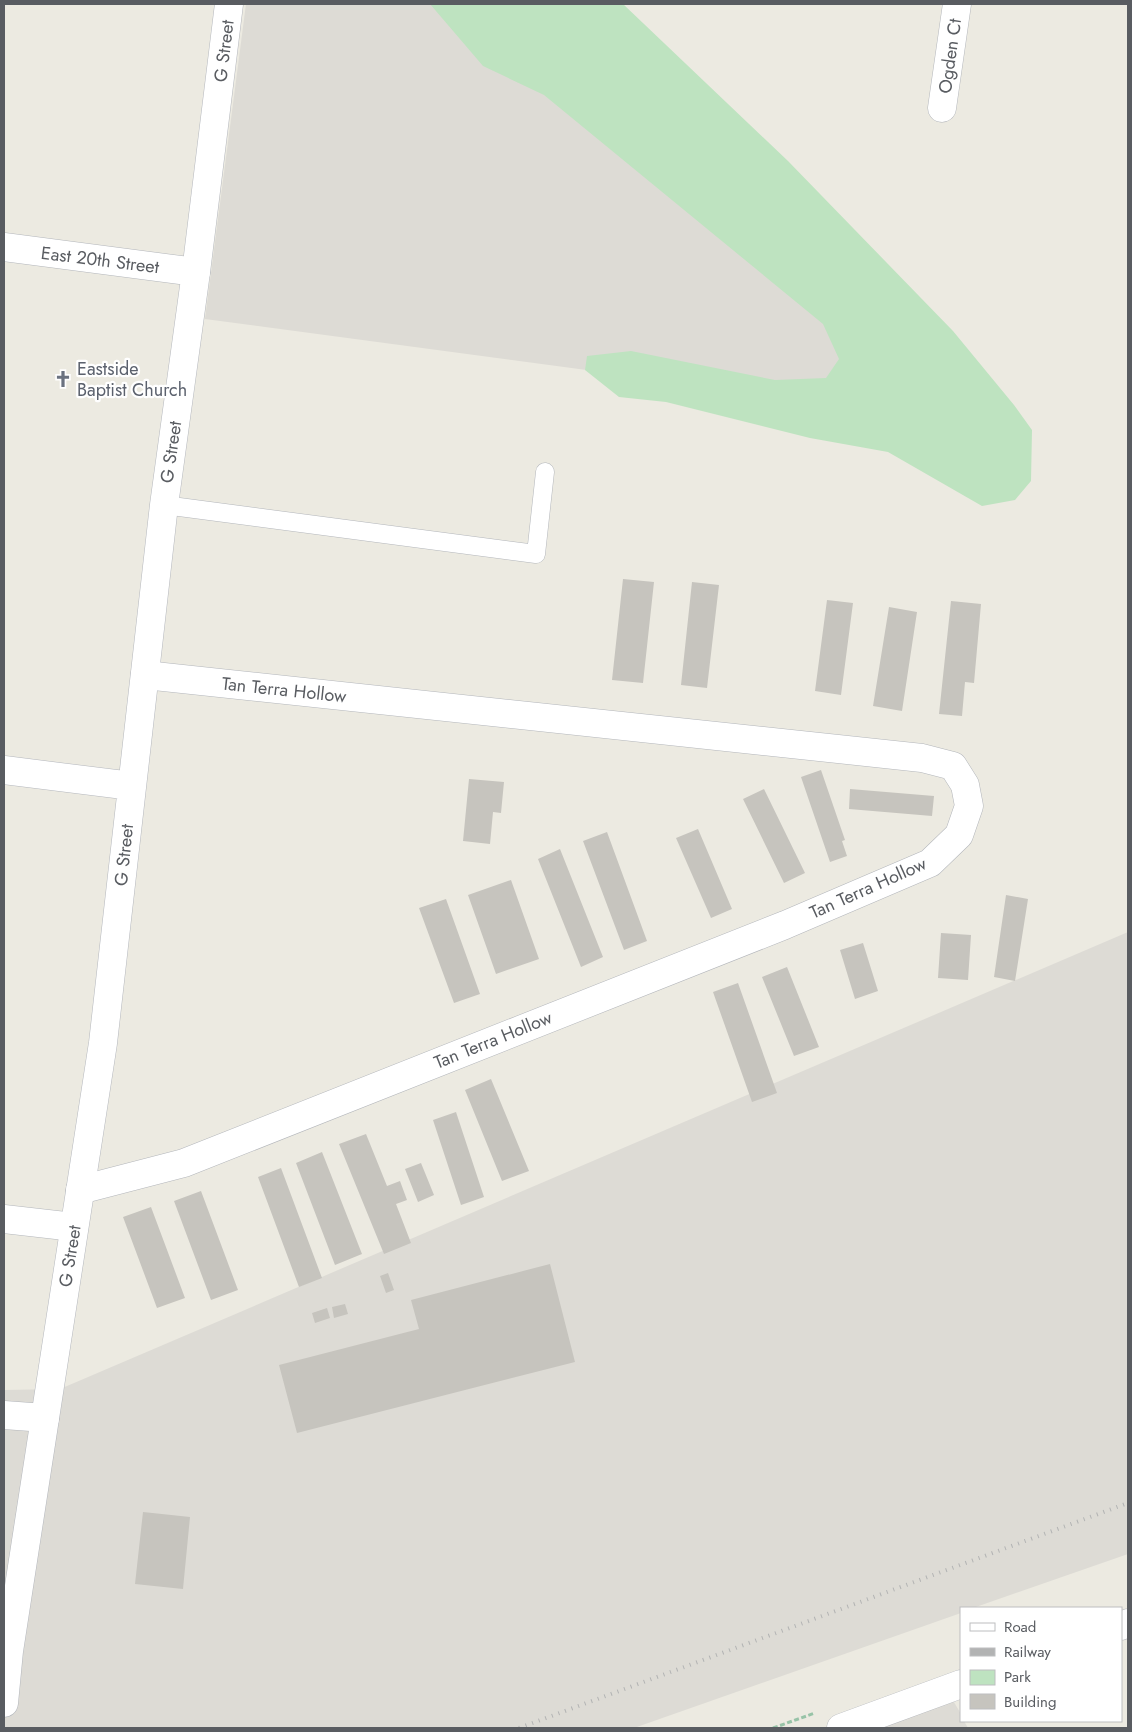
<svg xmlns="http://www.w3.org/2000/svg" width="1132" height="1732" font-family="Jost,sans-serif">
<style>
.industrial{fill:#dddbd5}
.green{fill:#bee3c0}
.building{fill:#c6c4be}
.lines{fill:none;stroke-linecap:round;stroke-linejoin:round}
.service-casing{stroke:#b3b6bb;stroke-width:19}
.minor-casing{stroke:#b3b6bb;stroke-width:29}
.tertiary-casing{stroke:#b3b6bb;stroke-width:29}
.secondary-casing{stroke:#b4b7bd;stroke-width:29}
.path{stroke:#97c3a7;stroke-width:3;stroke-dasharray:5 2.5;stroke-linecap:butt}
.service{stroke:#fff;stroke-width:18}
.minor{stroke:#fff;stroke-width:28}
.tertiary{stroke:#fff;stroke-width:28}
.secondary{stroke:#fff;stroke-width:28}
.rail{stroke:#b2b3b3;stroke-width:4;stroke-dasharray:1 6;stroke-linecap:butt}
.labels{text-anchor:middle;stroke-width:4.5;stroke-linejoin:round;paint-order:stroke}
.street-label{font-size:18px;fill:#595c61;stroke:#fff}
.worship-label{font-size:18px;fill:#5b616d;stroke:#fff;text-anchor:start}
</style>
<rect width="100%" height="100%" fill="#eceae1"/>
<path class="industrial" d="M246,4H520L976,422L205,319Z
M1128,932V1554L973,1608H961V1613L634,1728H4V1390L60,1389Z
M948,1692L961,1714V1721H964L968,1728H861Z"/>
<path class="green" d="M430,4H623L788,161L953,331L1014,405L1032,430L1031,481L1015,500L982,506L888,452L810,438L666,402L619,397L585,370L587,356L631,351L775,380L826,378L839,359L823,324L544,95L483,66Z"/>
<path class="building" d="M623,579L654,582L643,683L612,680Z
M692,582L719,585L707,688L681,685Z
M827,600L853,603L841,695L815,691Z
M951,601L981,604L974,683L965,682L962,716L939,714Z
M889,607L917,612L902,711L873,706Z
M821,770L845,840L842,841L847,856L830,862L801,777Z
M469,779L504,782L501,813L493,812L490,844L463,841Z
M764,789L805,873L784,883L743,799Z
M850,789L934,796L932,816L849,809Z
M698,829L732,909L711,918L676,838Z
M607,832L647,941L624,950L583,841Z
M560,849L603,957L581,967L538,859Z
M511,880L539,959L496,974L468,895Z
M1006,895L1028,899L1015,981L994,977Z
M446,899L480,994L454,1003L419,908Z
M941,933L971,935L968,980L938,978Z
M863,943L878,991L855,999L840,950Z
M787,967L819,1047L794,1056L762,977Z
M738,983L777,1093L752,1102L713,992Z
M491,1079L529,1171L502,1181L465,1090Z
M456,1112L484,1197L461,1205L433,1120Z
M366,1134L387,1186L400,1181L407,1200L396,1204L411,1243L384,1254L339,1144Z
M322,1152L362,1254L335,1265L296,1163Z
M421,1163L434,1195L418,1202L405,1169Z
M281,1168L322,1278L299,1287L258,1177Z
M201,1191L238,1290L211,1300L174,1201Z
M151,1207L185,1298L157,1308L123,1217Z
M550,1264L575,1362L297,1433L279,1365L419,1329L411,1300Z
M388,1273L394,1290L386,1293L380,1276Z
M345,1304L348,1314L334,1318L332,1307Z
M327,1308L330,1318L315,1323L312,1313Z
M143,1512L190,1517L183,1589L135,1584Z"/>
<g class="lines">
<g class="service-casing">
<path id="service" d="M164,505L536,554L545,472"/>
</g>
<g class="minor-casing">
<path id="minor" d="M942,108L957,4
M4,247L196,272
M80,1190L184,1163L785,925L930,863L959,835L969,806L965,785L953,766L922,758L145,675
M4,1219L74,1227
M4,1415L45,1418"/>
</g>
<g class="tertiary-casing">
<path id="tertiary" d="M1121,1626L1128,1623
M841,1728L961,1684"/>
</g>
<g class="secondary-casing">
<path id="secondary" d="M4,770L132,786
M4,1703L9,1651L103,1043L164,505L196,272L229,4"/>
</g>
<path class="path" d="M773,1728L815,1713"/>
<use href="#service" class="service"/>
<use href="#minor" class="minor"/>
<use href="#tertiary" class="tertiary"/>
<use href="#secondary" class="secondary"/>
<path class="rail" d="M519,1728L1128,1503"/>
</g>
<defs>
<g id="church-bare" transform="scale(1.35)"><path d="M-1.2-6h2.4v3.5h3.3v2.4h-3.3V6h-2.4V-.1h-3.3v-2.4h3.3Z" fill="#6b7280" stroke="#fff" stroke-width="2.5" paint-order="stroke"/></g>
</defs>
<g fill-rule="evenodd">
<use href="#church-bare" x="63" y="379"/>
</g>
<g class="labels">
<g class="street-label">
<text transform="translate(224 51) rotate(-83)" y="6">G Street</text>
<text transform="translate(950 56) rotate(-82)" y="6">Ogden Ct</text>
<text transform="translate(100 260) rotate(7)" y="6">East 20th Street</text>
<text transform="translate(171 452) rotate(-82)" y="6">G Street</text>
<text transform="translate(284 690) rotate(6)" y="6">Tan Terra Hollow</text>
<text transform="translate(124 855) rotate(-84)" y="6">G Street</text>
<text transform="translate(868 888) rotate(-24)" y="6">Tan Terra Hollow</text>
<text transform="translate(493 1040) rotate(-22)" y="6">Tan Terra Hollow</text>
<text transform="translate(70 1256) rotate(-81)" y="6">G Street</text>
</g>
<g class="worship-label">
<text x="77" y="375">Eastside<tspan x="77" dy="21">Baptist Church</tspan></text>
</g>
</g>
<rect width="1132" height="1732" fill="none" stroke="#595c61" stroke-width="10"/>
<rect x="960" y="1607" width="162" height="115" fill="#ffffff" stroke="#bdbec0"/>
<rect x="970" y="1623" width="25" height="8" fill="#ffffff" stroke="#bdbec0"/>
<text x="1004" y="1632" font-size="15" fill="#595c61">Road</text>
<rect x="970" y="1648" width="25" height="8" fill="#b2b3b3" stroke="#bdbec0"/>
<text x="1004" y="1657" font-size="15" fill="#595c61">Railway</text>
<rect x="970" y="1670" width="25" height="15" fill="#bee3c0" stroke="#bdbec0"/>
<text x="1004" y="1682" font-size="15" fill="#595c61">Park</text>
<rect x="970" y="1694" width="25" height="15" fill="#c6c4be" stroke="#bdbec0"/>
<text x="1004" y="1707" font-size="15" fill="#595c61">Building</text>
</svg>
